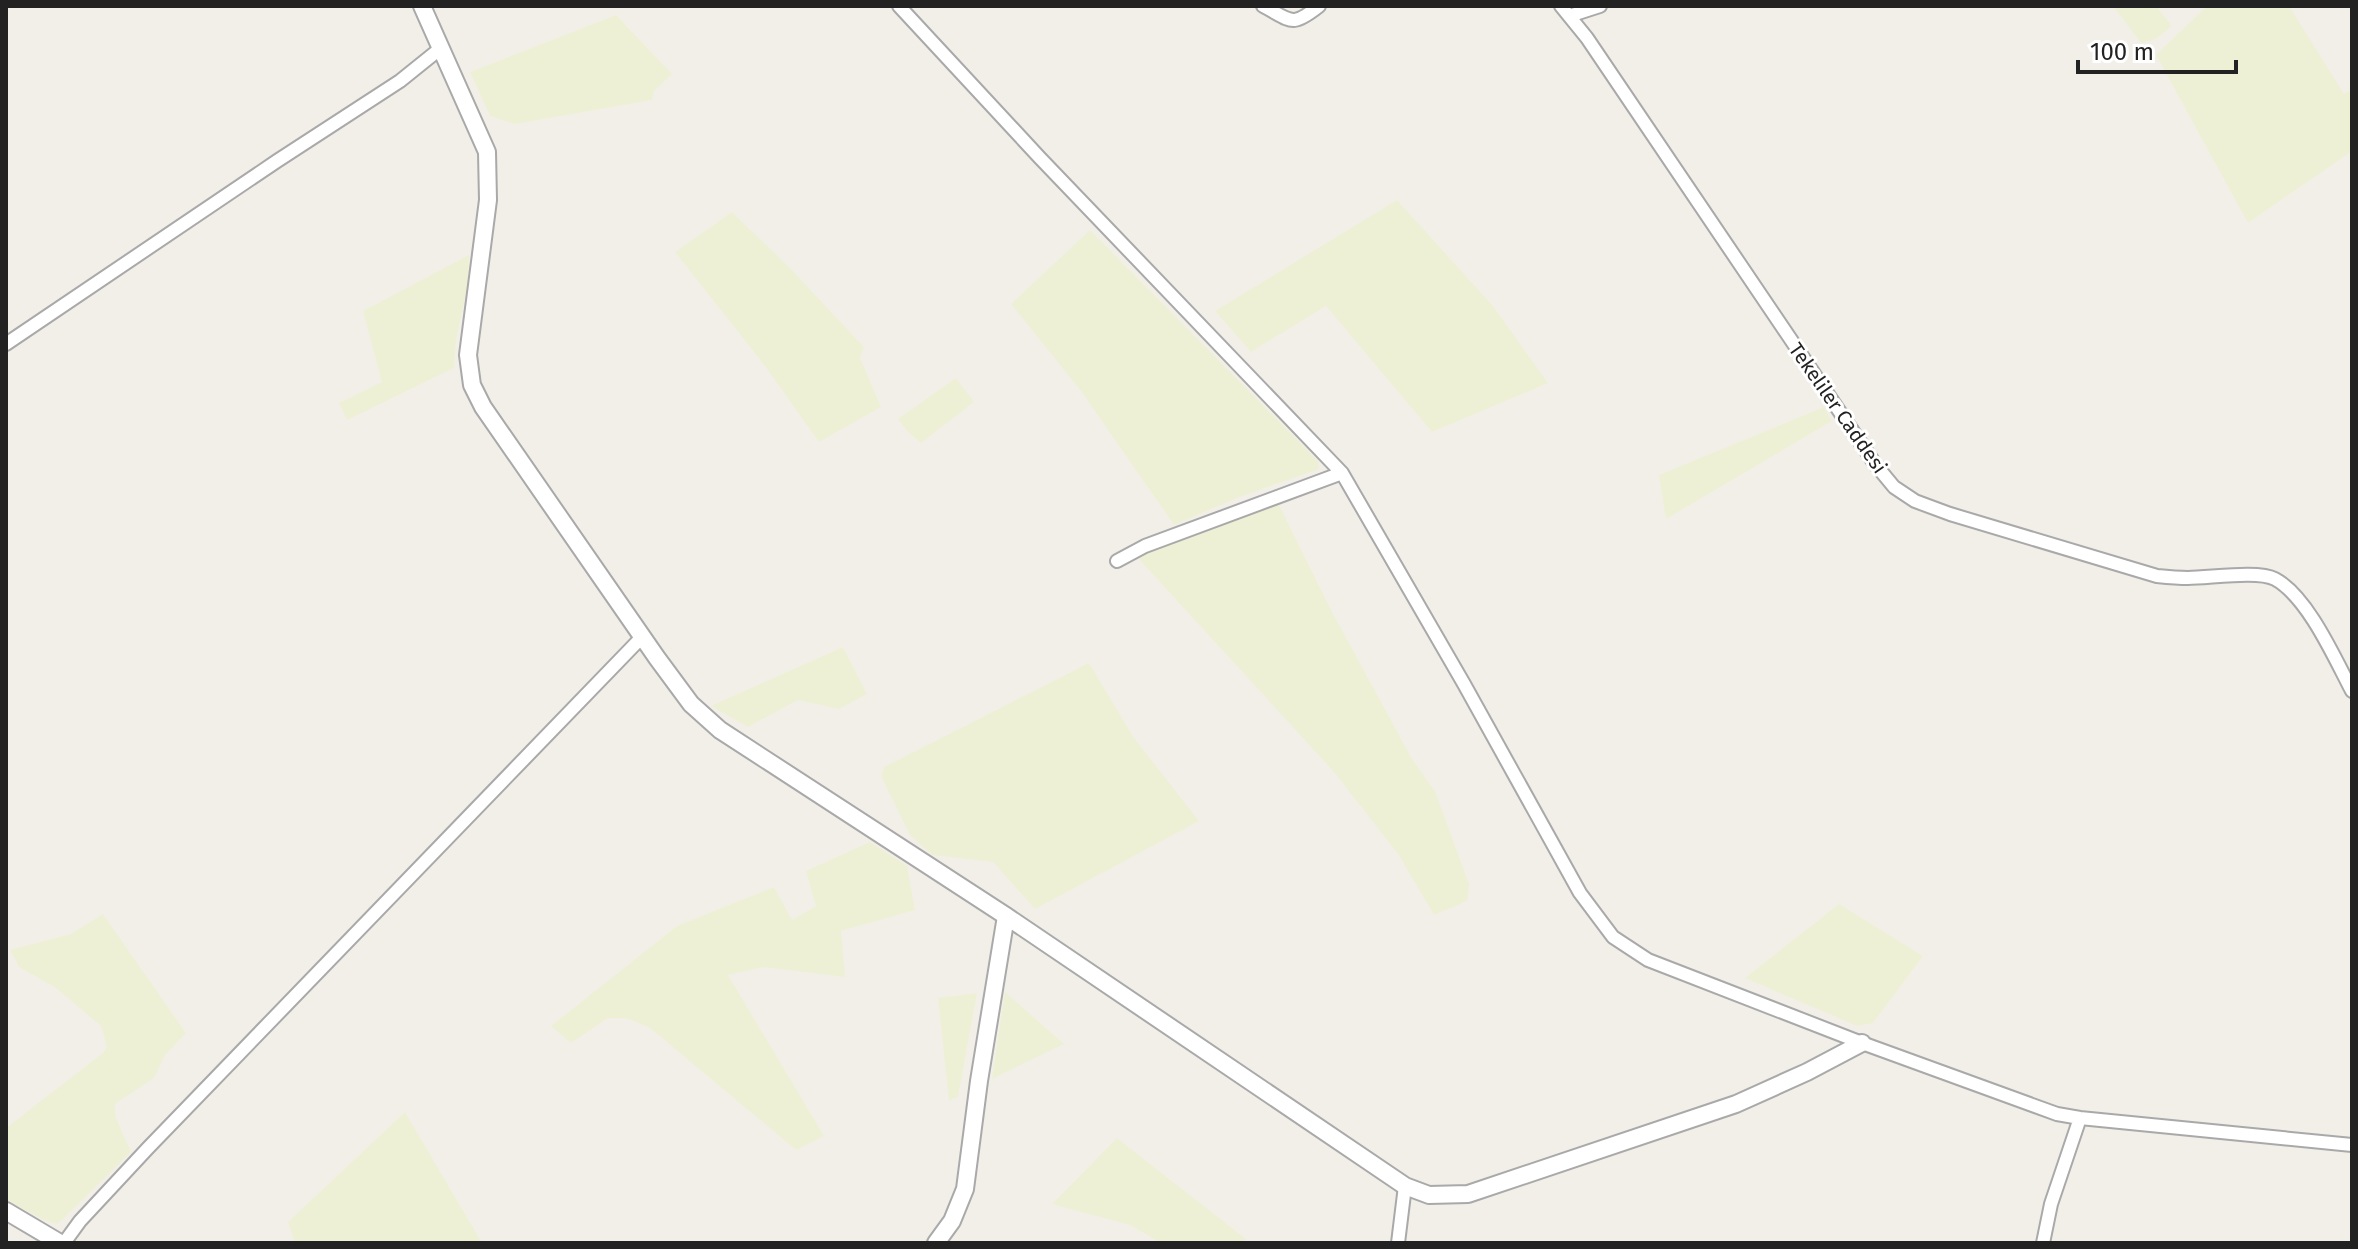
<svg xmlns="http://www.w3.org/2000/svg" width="2358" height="1249" font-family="'Fira Sans',sans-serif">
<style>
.farmland{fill:#eef0d5}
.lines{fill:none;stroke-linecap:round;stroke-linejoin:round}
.minor-casing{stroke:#a9a9a9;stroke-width:16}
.tertiary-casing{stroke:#a9a9a9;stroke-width:20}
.minor{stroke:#fff;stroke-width:12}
.tertiary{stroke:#fff;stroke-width:16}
.labels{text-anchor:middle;stroke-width:6;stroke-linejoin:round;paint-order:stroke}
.street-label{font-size:20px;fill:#222;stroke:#fff}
</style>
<rect width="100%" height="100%" fill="#f2efe9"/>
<path class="farmland" d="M2113,6H2156L2172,26L2156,39L2141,43Z
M2207,6H2289L2344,94L2352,90V151L2248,223L2156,55Z
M616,15L672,74L654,91L652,100L515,124L490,116L470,72Z
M1397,200L1493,306L1548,383L1432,432L1326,306L1251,352L1215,311Z
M732,212L790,268L864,347L860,358L881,407L819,442L762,362L675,252Z
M1090,230L1318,461L1319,469L1242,496L1174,525L1081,391L1011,304Z
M469,255L468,284L456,340L454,368L347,420L339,403L382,382L363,311Z
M956,378L974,402L921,443L908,432L898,419Z
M1824,407L1832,421L1666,519L1659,475Z
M1277,501L1331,610L1412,759L1435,791L1469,884L1467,901L1434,915L1398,854L1334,772L1137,557Z
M843,647L867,694L839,709L798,700L748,727L711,706Z
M1089,663L1134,738L1199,821L1035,909L993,862L932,855L910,835L881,776L884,767Z
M870,842L907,866L915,910L841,931L845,977L763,967L728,975L824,1136L796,1150L650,1028L626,1018H608L571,1043L551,1026L677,926L774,887L792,920L816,906L806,871Z
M1839,904L1923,956L1873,1023L1857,1026L1745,978Z
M103,914L186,1033L165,1055L154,1078L115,1104V1116L131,1152L58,1224L46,1221L6,1200V1128L103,1053L107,1046L101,1026L56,988L19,967L10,950L71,934Z
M1005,992L1064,1044L992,1079Z
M977,993L958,1097L949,1100L938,998Z
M405,1112L482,1243H295L288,1222Z
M1117,1138L1246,1239L1242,1243H1161L1130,1225L1052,1204Z"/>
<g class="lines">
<g class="minor-casing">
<path id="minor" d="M899,6L1040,158L1342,473L1464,684L1580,893L1613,937L1648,960L1862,1043L2057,1114L2080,1118L2352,1145
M1263,6C1292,21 1291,28 1319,6
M1561,6L1587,38L1875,464L1894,487L1915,501L1950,514L2157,576C2167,577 2178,578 2188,578C2210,578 2258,570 2275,579C2308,597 2335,659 2352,691
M1569,16L1600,6
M6,344L277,161L400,81L441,48
M1117,561L1145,546L1342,473
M64,1243L80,1221L148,1148L642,637
M1398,1243L1405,1186
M2043,1243L2051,1204L2080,1118"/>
</g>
<g class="tertiary-casing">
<path id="tertiary" d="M422,6L487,152L488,200L468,355L472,385L483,407L657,658L691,704L720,730L1006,916L1405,1186L1429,1195L1468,1194L1736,1104L1807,1072L1862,1043
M6,1211L60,1243
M936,1243L952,1221L965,1189L979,1081L1006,916"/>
</g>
<use href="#minor" class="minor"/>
<use href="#tertiary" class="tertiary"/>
</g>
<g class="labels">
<g class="street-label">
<text transform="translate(1838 408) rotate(55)" y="7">Tekeliler Caddesi</text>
</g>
</g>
<rect width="2358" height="1249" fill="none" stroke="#222222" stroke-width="16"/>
<path d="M2078 60v12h158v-12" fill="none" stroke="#222222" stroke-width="4"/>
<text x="2090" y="60" font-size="24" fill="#222222" stroke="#ffffff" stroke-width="6" paint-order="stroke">100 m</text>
</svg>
